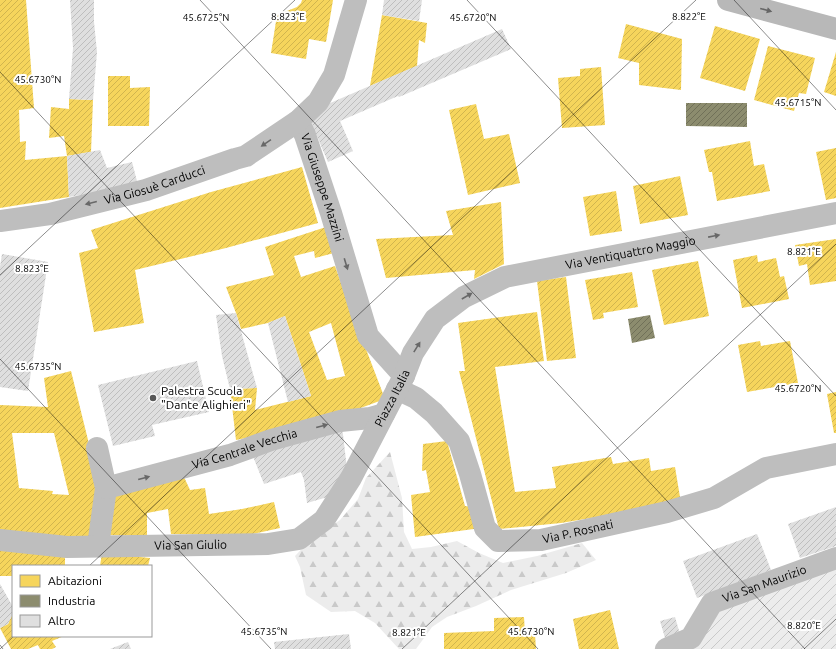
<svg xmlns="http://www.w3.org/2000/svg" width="836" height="649" font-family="Ubuntu,sans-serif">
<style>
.forest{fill:url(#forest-firs)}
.garden{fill:url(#garden-furrows)}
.homes{fill:url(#homes-hatch);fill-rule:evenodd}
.industry{fill:url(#industry-hatch)}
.building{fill:url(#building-hatch)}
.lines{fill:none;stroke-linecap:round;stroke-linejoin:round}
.minor{stroke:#bebebe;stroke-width:22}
.secondary{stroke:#b8b8b8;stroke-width:22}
.oneway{fill:#656565}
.oneway2{fill:#686868}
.ticks{fill:none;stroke:#000;stroke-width:1;stroke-opacity:0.45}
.poi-dot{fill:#595959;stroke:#fff;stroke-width:1.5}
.labels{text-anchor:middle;stroke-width:4;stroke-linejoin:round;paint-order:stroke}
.street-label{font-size:12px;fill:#000;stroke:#fff}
.poi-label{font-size:12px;fill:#000;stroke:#fff;text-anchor:start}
.ticks-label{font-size:10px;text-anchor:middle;fill:#000;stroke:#fff;stroke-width:4;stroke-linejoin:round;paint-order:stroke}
</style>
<defs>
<pattern id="forest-firs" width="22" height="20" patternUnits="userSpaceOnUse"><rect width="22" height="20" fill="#ececec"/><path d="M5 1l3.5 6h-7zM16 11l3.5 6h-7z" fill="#c9c9c9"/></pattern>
<pattern id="garden-furrows" width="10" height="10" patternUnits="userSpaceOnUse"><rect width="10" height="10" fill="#ececec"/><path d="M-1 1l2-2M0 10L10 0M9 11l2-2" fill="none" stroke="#c9c9c9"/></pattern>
<pattern id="homes-hatch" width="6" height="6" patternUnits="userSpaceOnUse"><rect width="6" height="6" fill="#f6d55c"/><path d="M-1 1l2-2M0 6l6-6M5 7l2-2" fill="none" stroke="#d1b54e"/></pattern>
<pattern id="industry-hatch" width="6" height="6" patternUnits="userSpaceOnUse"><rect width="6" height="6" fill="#8c8c6e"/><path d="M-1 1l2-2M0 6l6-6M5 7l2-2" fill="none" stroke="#707058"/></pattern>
<pattern id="building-hatch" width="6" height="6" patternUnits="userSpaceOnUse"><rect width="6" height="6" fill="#dfdfdf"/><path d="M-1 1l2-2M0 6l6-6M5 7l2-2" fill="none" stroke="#bebebe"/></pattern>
</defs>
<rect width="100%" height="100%" fill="#fff"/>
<path class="forest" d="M390,452L402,498L404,532L412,549L431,547L457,541L479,553L503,563L537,556L582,543L596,560L566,573L511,590L476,606L447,617L432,627L416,649H399L375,623L355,611L331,612L306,595L300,567L295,556L310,540L340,520L358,499L366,478Z"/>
<path class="garden" d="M836,566V649H654L716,609Z"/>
<path class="homes" d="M0,0H26L34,108L19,110L20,142L26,141L25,160L67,156L69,197L0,208Z
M302,0H333L326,42L309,39L306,59L271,53L277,15L297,7L301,3Z
M382,15L427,23L425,43L419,40L417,66L370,86Z
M626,24L682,39L681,90L639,85V63L618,58Z
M715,26L760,39L745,91L700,78Z
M768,46L815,58L806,94L799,93L794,111L754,100Z
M836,52V96L824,92Z
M601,67L605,125L562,128L558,78L580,76V69Z
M108,76H130V88L150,87L149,126H108Z
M69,99L93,100L91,152L67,156L64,136L49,138L51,107L69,109Z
M476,104L484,139L509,134L520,183L468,195L449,110Z
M750,141L754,166L764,164L770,191L717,201L712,172H709L704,150Z
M836,148V198L826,200L816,152Z
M302,167L318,223L226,248L135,270L144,323L94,332L79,253L98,248L91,230L211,192Z
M680,176L688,215L640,224L633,186Z
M616,191L622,231L590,236L583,197Z
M501,202L504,264L474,279L475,270L386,278L376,239L453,235L446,211Z
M326,227L334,253L315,258L314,251L294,256L301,277L335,266L345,294L385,399L320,423L236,440L230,389L257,388L255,410L311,396L285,316L268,323L241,329L236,313L226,287L274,275L265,247ZM331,323L345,376L327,380L309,332Z
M836,239V281L810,285L807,264L799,266L795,245Z
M757,255L758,262L776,258L780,277L784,276L789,299L742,308L733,260Z
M698,261L709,316L664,325L652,270Z
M632,272L638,307L603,313L604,318L593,320L585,280Z
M566,277L576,358L547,361L537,281Z
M537,312L544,361L495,367L515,492L556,488L552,467L611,457L613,464L649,458L651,471L675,467L681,503L561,523L499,529L459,371H465L458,323Z
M760,341L761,346L790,341L798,383L747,392L738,345Z
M71,371L89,444L98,498L94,542L0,534V405L48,407L44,378ZM12,433H54L69,495L52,494L53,491L19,488Z
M836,392V433H834L827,394Z
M447,441L465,506L473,507L481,528L415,537L411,495L430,492L426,470L422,471L423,444Z
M184,477L190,490L205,488L209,514L242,509L274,502L280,528L248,535L171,534L168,509L147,513V536L108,535L111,497Z
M0,548L65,556V566H13V576H0Z
M102,553L150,558L148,566H100Z
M610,610L619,649H579L573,619Z
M13,613V636H64L52,641L56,647L52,649H40L38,645L28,649H11L0,628L8,624Z
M524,617L525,634H535L536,649H444V633L494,631V618Z"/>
<path class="industry" d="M686,103H747V127L686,126Z
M650,315L655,338L632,343L628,319Z"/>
<path class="building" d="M70,0H94V22L97,52L93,100L69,99L73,48Z
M384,0H422L419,21L382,15Z
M502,29L511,49L399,97L398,96L340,121L353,151L328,162L307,113Z
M100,150L107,168L132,162L138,185L69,197L67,156Z
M2,254L48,262L28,391L0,387V267Z
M236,313L246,349L257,388L230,389L222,356L216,315Z
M285,316L311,396L288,402L268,323Z
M197,361L209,412L152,425L155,436L113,446L98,385Z
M342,426L347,469L331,496L307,503L304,480L301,472L264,484L252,454Z
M836,507V546L800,558L788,524Z
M757,534L771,570L697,598L683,561Z
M0,584L13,607V613L8,624L0,628Z
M675,617L680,634L665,638L660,621Z
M349,634L351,649H275L274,642Z
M128,642L131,649H110Z"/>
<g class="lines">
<g class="minor">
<path id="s1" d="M298,121L305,135L331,213L368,336L404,376"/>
<path id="s2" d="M0,221L50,214L146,190L235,159L246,156L298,121L318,102L334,75L356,0"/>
<path id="s3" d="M397,389L416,398L434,413L459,441L470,474L485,528L498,541L541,540L667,512L714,498L766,468L836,454"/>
<path d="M97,448L106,488L98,546"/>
<path id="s4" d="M106,488L230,455L271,440L340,421L370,418L384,414"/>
<path id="s5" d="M0,540L67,547L268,544L299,539L324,520L351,478L404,376L413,353L435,319L464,297L505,277L836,213"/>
<path id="s6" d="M666,649L691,638L712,603L836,558"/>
</g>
<path class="secondary" d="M728,0L836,29"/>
</g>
<defs><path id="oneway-solid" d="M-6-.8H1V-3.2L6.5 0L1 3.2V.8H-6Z"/></defs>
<use class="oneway" href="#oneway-solid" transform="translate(766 10) rotate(15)"/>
<g class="oneway2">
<use href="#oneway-solid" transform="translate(266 143) rotate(146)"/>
<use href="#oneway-solid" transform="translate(91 203) rotate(166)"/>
<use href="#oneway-solid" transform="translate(714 236) rotate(-11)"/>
<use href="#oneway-solid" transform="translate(346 264) rotate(73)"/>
<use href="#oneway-solid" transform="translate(467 296) rotate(-30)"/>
<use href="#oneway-solid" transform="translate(417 347) rotate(-58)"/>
<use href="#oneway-solid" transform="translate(322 426) rotate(-15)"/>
<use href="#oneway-solid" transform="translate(144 478) rotate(-15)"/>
</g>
<path class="ticks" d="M200,0L805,649M467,0L836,396M734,0L836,110M0,72L538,649M0,275L295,0M0,359L271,649M89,566L696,0M0,645L3,649M0,649L14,636M402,649L836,244M804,649L836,619"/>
<circle class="poi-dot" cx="153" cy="398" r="4"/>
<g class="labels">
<g class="street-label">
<text dy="4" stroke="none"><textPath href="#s2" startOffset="159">Via Giosuè Carducci</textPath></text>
<text dy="4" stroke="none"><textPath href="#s1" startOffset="71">Via Giuseppe Mazzini</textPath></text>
<text dy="4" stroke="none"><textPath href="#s5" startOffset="771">Via Ventiquattro Maggio</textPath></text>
<text dy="4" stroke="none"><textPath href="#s5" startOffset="471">Piazza Italia</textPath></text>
<text dy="4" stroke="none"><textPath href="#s4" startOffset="144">Via Centrale Vecchia</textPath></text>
<text dy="4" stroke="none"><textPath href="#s3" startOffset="272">Via P. Rosnati</textPath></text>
<text dy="4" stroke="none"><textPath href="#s5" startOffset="191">Via San Giulio</textPath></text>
<text dy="4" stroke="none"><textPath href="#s6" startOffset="124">Via San Maurizio</textPath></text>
</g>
<g class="poi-label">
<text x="161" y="395">Palestra Scuola<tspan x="161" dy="14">"Dante Alighieri"</tspan></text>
</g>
</g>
<g class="ticks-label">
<text x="288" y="20">8.823°E</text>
<text x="689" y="20">8.822°E</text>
<text x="206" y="21">45.6725°N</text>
<text x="473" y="21">45.6720°N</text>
<text x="38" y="83">45.6730°N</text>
<text x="798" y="106">45.6715°N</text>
<text x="804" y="255">8.821°E</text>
<text x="32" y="272">8.823°E</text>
<text x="38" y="370">45.6735°N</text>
<text x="798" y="392">45.6720°N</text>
<text x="804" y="629">8.820°E</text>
<text x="264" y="635">45.6735°N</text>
<text x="531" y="635">45.6730°N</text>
<text x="409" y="636">8.821°E</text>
</g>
<rect x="12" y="565" width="140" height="72" fill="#ffffff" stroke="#999999"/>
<rect x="20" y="575" width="20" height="12" fill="#f6d55c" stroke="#999999"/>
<text x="48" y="585" font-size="12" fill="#000000">Abitazioni</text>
<rect x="20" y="595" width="20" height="12" fill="#8c8c6e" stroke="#999999"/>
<text x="48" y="605" font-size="12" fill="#000000">Industria</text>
<rect x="20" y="615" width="20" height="12" fill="#dfdfdf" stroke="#999999"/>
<text x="48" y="625" font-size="12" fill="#000000">Altro</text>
</svg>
